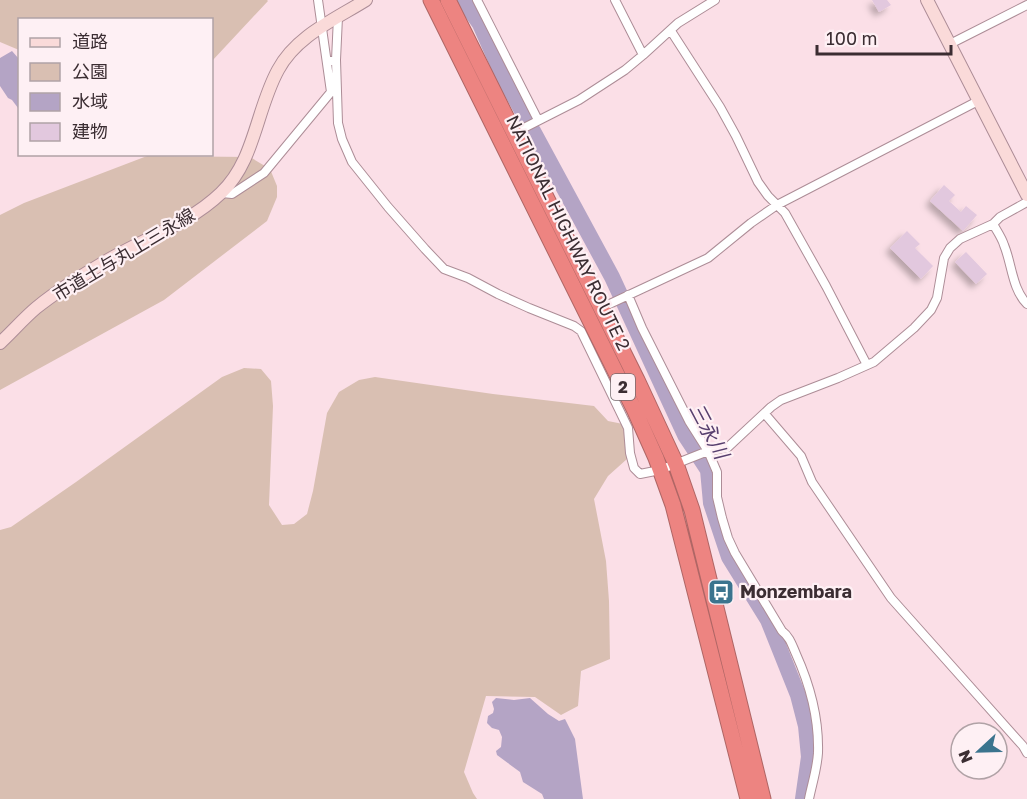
<svg xmlns="http://www.w3.org/2000/svg" width="1027" height="799" font-family="'Golos Text','Noto Sans JP',sans-serif">
<style>
.green{fill:#d9bfb2}
.water{fill:#b4a4c5}
.lines{fill:none;stroke-linecap:round;stroke-linejoin:round}
.river{stroke:#b4a4c5;stroke-width:16}
.building{fill:#e2c8de;filter:url(#shadow)}
.street-casing{stroke:#ad8d97;stroke-width:10}
.secondary-casing{stroke:#ad8d97;stroke-width:14}
.highway-casing{stroke:#af6665;stroke-width:17}
.street{stroke:#fff;stroke-width:8}
.secondary{stroke:#fadad9;stroke-width:12}
.highway{stroke:#ed8481;stroke-width:15}
.labels{text-anchor:middle;stroke-width:4.5;stroke-linejoin:round;paint-order:stroke}
.shield{fill:#fef0f4;stroke:#76686c;stroke-width:1.5}
.shield-label{font-size:16px;font-weight:bold;fill:#3b2d32}
.street-label{font-size:18px;fill:#3b2d32;stroke:#fef0f4}
.poi-label{font-size:18px;font-weight:bold;fill:#3b2d32;stroke:#fef0f4;text-anchor:start}
.water-label{font-size:20px;font-style:italic;fill:#58406f;stroke:#fef0f4}
</style>
<defs>
<filter id="shadow"><feDropShadow dx="-4.5" dy="4.5" stdDeviation="3" flood-color="#0004"/></filter>
</defs>
<rect width="100%" height="100%" fill="#fbdfe7"/>
<path class="green" d="M0,0H267L268,1L212,61V20H20L19,50L0,42Z
M147,156L250,157L270,169L277,186V197L267,221L164,300L0,390V215L24,203Z
M244,368L261,369L271,381L273,406L269,505L282,525L294,524L307,514L313,491L327,413L339,392L359,380L375,377L493,394L594,406L608,421L623,424L627,459L608,476L594,499L606,561L609,601L610,659L581,671L578,706L561,715L535,697L486,696L464,772L473,793L477,799H0V530L11,527L76,482L222,377Z"/>
<path class="water" d="M12,51L19,59V109L18,108L12,100L8,98L0,86V58Z
M496,698L514,700L530,698L548,714L559,721L565,719L575,739L583,799H544L542,794L523,782L520,772L497,755L496,751L501,747L502,737L499,730L492,728L487,723L488,716L493,713L494,709L492,702Z"/>
<g class="lines">
<path class="river" d="M465,0L468,7L480,24L503,76L526,118
M533,131L612,277L685,435L708,470L711,503L729,557L768,620L798,695L806,726L809,757L803,799"/>
</g>
<path class="building" d="M872,0H887L891,5L879,12Z
M944,185L955,195L949,201L961,212L966,206L977,215L963,231L930,201Z
M907,231L920,244L915,248L933,266L921,279L890,248Z
M966,252L987,274L976,284L955,262Z"/>
<g class="lines">
<g class="street-casing">
<path id="street" d="M477,0L538,120
M615,0L643,55
M671,31L720,107L736,136L758,182L768,196L785,213L826,286L867,365
M950,44L1027,5
M336,60L338,123L342,139L352,162L388,207L425,249L444,269L468,278L498,294L529,308L574,326L581,331L628,428L630,453L634,468L640,474L660,470L708,451L727,448L771,407L781,400L838,378L874,362L914,328L931,310L937,298L944,258L950,248L960,239L993,224L1000,217L1027,202
M331,61L336,60L338,17
M514,133L579,100L625,70L643,55L678,23L715,0
M222,193L232,194L264,173L331,92L318,0
M993,224C997,231 1002,238 1004,245C1012,264 1012,289 1027,304
M628,295L642,328L689,421L708,451L717,472V497L722,518L728,538L735,553L782,631C790,637 792,645 796,654C810,685 819,720 818,753C817,769 812,784 809,799
M601,308L708,258L751,223L777,205L978,101
M765,414L801,456L812,482L891,598L1023,746L1027,753"/>
</g>
<g class="secondary-casing">
<path id="secondary" d="M927,0L1027,195
M0,343C12,332 23,319 36,308C58,290 83,275 108,260C144,239 190,223 221,193C255,161 256,110 278,70C296,36 334,20 366,0"/>
</g>
<g class="highway-casing">
<path id="highway" d="M431,0L635,411L656,458L673,505L748,799
M448,0L637,380L676,464L692,510L763,799"/>
</g>
<use href="#street" class="street"/>
<use href="#secondary" class="secondary"/>
<use href="#highway" class="highway"/>
</g>
<defs>
<g id="bus-square" transform="scale(1.35)"><rect x="-9" y="-9" width="18" height="18" rx="4" fill="#3b748e" stroke="#fef0f4"/><path d="M-5-6H5V4H4V6H2V4H-2V6H-4V4H-5ZM-3.5-4V0h7V-4ZM-3.5 1.2v1.5H-2V1.2ZM2 1.2v1.5H3.5V1.2Z" fill="#fff"/></g>
</defs>
<g fill-rule="evenodd">
<use href="#bus-square" x="721" y="592"/>
</g>
<g class="labels">
<rect class="shield" x="611" y="374" width="24" height="26" rx="4.5"/>
<g class="shield-label">
<text x="623" y="393">2</text>
</g>
<g class="street-label">
<text transform="translate(568 233) rotate(64)" y="6">NATIONAL HIGHWAY ROUTE 2</text>
<text transform="translate(124 255) rotate(-31)" y="6">市道土与丸上三永線</text>
</g>
<g class="poi-label">
<text x="740" y="598">Monzembara</text>
</g>
<g class="water-label">
<text transform="translate(709 431) rotate(62)" y="7">三永川</text>
</g>
</g>
<rect x="18" y="18" width="195" height="138" fill="#fef0f4" stroke="#b0a2a6" stroke-width="1.5"/>
<rect x="30" y="38" width="30" height="9" fill="#fadad9" stroke="#b0a2a6" stroke-width="1.5"/>
<text x="72" y="48" font-size="18" fill="#3b2d32">道路</text>
<rect x="30" y="63" width="30" height="18" fill="#d9bfb2" stroke="#b0a2a6" stroke-width="1.5"/>
<text x="72" y="78" font-size="18" fill="#3b2d32">公園</text>
<rect x="30" y="93" width="30" height="18" fill="#b4a4c5" stroke="#b0a2a6" stroke-width="1.5"/>
<text x="72" y="108" font-size="18" fill="#3b2d32">水域</text>
<rect x="30" y="123" width="30" height="18" fill="#e2c8de" stroke="#b0a2a6" stroke-width="1.5"/>
<text x="72" y="138" font-size="18" fill="#3b2d32">建物</text>
<g transform="translate(979 751) rotate(248)"><circle r="28" fill="#fef0f4" stroke="#b0a2a6" stroke-width="1.5"/>
<path d="M0-4.5L10 22L0 15L-10 22Z" fill="#3b748e"/>
<text y="-9" font-size="16" font-weight="bold" text-anchor="middle" fill="#3b2d32">N</text>
</g>
<path d="M817 45v9h134v-9" fill="none" stroke="#3b2d32" stroke-width="3"/>
<text x="826" y="45" font-size="18" fill="#3b2d32" stroke="#fef0f4" stroke-width="4.5" paint-order="stroke">100 m</text>
</svg>
